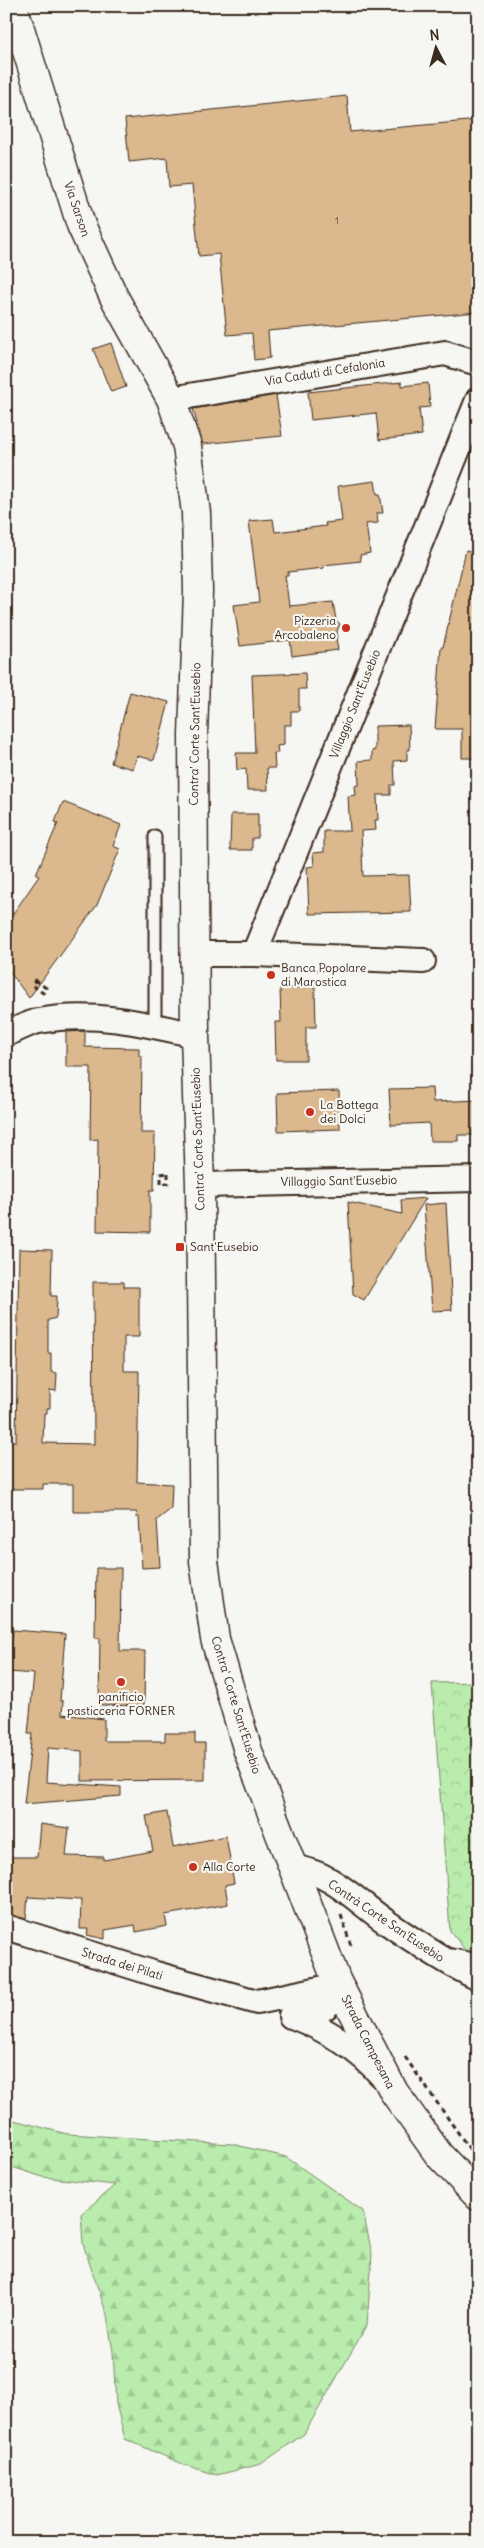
<svg xmlns="http://www.w3.org/2000/svg" width="484" height="2548" font-family="Delius,sans-serif">
<style>
.forest{fill:url(#forest-firs);stroke:#7a8b66}
.park{fill:url(#park-crowns);stroke:#7a8b66}
.building{fill:#dbb88d;stroke:#3b2a1e}
.lines{fill:none;stroke-linecap:round;stroke-linejoin:round}
.lane-casing{stroke:#3b2a1e;stroke-width:15}
.street-casing{stroke:#3b2a1e;stroke-width:28}
.secondary-casing{stroke:#3b2a1e;stroke-width:31}
.path{stroke:#3b2a1e;stroke-width:3;stroke-dasharray:5 4;stroke-linecap:butt}
.lane{stroke:#f6f6f2;stroke-width:11}
.street{stroke:#f6f6f2;stroke-width:24}
.secondary{stroke:#f6f6f2;stroke-width:28}
.poi-dot{fill:#c8321e;stroke:#f6f6f2;stroke-width:2}
.labels{text-anchor:middle;stroke-width:4.5;stroke-linejoin:round;paint-order:stroke}
.number-label{font-size:10px;fill:#634e3a}
.street-label{font-size:12px;fill:#3b2a1e;stroke:#f6f6f2}
.poi-label{font-size:12px;fill:#3b2a1e;stroke:#f6f6f2;text-anchor:start}
</style>
<defs>
<pattern id="forest-firs" width="22" height="20" patternUnits="userSpaceOnUse" patternTransform="scale(1.25)"><rect width="22" height="20" fill="#b9ecad"/><path d="M5 1l3.5 6h-7zM16 11l3.5 6h-7z" fill="#a0cb94"/></pattern>
<pattern id="park-crowns" width="20" height="18" patternUnits="userSpaceOnUse" patternTransform="scale(1.25)"><rect width="20" height="18" fill="#b9ecad"/><path d="M2 6a3 3 0 1 1 6 0M12 15a3 3 0 1 1 6 0" fill="none" stroke="#a0cb94"/></pattern>
</defs>
<rect width="100%" height="100%" fill="#f6f6f2"/>
<filter id="ink" filterUnits="userSpaceOnUse"><feTurbulence type="fractalNoise" baseFrequency=".02" numOctaves="2"/><feDisplacementMap in="SourceGraphic" scale="10" xChannelSelector="R" yChannelSelector="G"/><feConvolveMatrix kernelMatrix="1 2 1 2 8 2 1 2 1" color-interpolation-filters="sRGB"/></filter>
<g filter="url(#ink)">
<path class="forest" d="M6,2118L67,2134L232,2144L286,2157L363,2211L372,2254L367,2325L304,2434L261,2464L217,2475L185,2465L125,2439L116,2404L113,2352L107,2315L83,2244L81,2214L115,2185L43,2177L6,2165Z"/>
<path class="park" d="M478,1682V1966L450,1931L432,1683Z"/>
<path class="building" d="M347,96L350,132L478,120V312L268,331L270,358L254,360L252,333L227,335L219,254L199,256L192,185L169,187L167,158L129,162L125,119Z
M111,343L126,387L111,392L93,349Z
M402,382V386L428,383L430,407L419,408L422,435L379,440L376,413L311,420L308,392Z
M276,395L282,436L203,444L193,409Z
M375,481L377,494H380L383,513H377L378,523L366,524L370,553L360,555L361,561L324,565V568L288,572V575H285L289,606L333,602L336,620L340,624L337,631L338,638H336L338,650L292,656L290,640L240,646L234,605L259,602L249,521L273,519L275,532L326,526L325,523L342,521L338,486Z
M466,550L478,555V758H462V729H435L441,647H443Z
M305,673L306,689H299V711H291V725H284V745L277,746L278,753H274L275,768H267L268,790H247L246,769L237,770L236,753H255L252,675Z
M130,692L169,702L154,760L137,756L133,769L111,763Z
M409,725L410,750H407V760L394,761L395,785H391V795H377L378,820H375L376,830L361,831L363,876L409,875L411,912L309,914L307,867L314,866L313,853L324,852V831H350L348,796L356,795L355,786L359,785L358,761L372,760V751L375,750V726Z
M63,802L121,825L113,846L120,849L97,905L29,998L6,967V924L39,876L36,874L58,823L55,822Z
M231,814H258V838H252V850H230Z
M315,987L316,1027H306V1060H276L275,1022H281L280,988Z
M85,1031V1047L139,1048V1056H142L141,1133H155L154,1190H150V1232L97,1231L98,1139L90,1140L91,1067H66V1032Z
M432,1088L433,1102L478,1100V1135H458V1141H430L429,1123L391,1125L389,1089Z
M339,1091L340,1129L278,1131L277,1093Z
M426,1198L364,1300L353,1294L348,1202L402,1214L401,1200Z
M446,1203L452,1310L432,1311L424,1205Z
M19,1249L52,1250L51,1296H57L56,1318L48,1320V1353H51V1372L57,1373L56,1391L50,1390V1408H47V1413H44L43,1443L94,1444L93,1282H124V1287H139V1337H124V1371H139L137,1482L172,1484L171,1509L157,1520L160,1567L142,1568L139,1517H136L137,1512H73V1484H43V1489H6V1441H16Z
M96,1568H121L120,1651H145L144,1706L99,1705L100,1638H95Z
M13,1630L65,1634L60,1701H63L62,1714L104,1719V1741H165V1733H195V1743H205V1780L82,1781V1751L48,1748L46,1782L121,1787V1796L24,1804L32,1734H28L34,1674L9,1672Z
M167,1812L173,1847L226,1836L234,1883L225,1885L228,1904L165,1915L167,1926L136,1932L135,1925L105,1930V1939L87,1935L88,1929H80L81,1900L28,1897L26,1919L6,1914L9,1857H37L40,1824L69,1828L66,1856L104,1857V1860L153,1851L146,1816Z"/>
<g class="lines">
<g class="lane-casing">
<path id="lane" d="M155,1026V836
M452,1955L478,1960"/>
</g>
<g class="street-casing">
<path id="street" d="M171,399L445,353L478,363
M195,954H254L478,400
M254,954L423,961
M6,1034C17,1030 28,1023 39,1021C92,1011 143,1023 195,1035
M200,1185L478,1179
M293,1868C328,1870 358,1902 385,1921C415,1942 445,1962 478,1978
M6,1927L156,1974L257,2002L339,1985C333,2010 314,2016 291,2016
M292,2016C326,2029 358,2049 382,2076"/>
</g>
<g class="secondary-casing">
<path id="secondary" d="M13,6L81,225L114,297L171,399L187,446L196,513L198,591L193,735L195,1035L200,1185L204,1561L215,1639L248,1751L337,1982L394,2092L439,2155L478,2196"/>
</g>
<path class="path" d="M35,980L46,988L43,993L32,985Z
M168,1173V1183L161,1184V1174Z
M341,1915L352,1949
M405,2057L473,2154"/>
<use href="#lane" class="lane"/>
<use href="#street" class="street"/>
<use href="#secondary" class="secondary"/>
</g>
</g>
<g class="poi-dot">
<circle cx="346" cy="628" r="5"/>
<circle cx="271" cy="975" r="5"/>
<circle cx="310" cy="1112" r="5"/>
<rect x="175" y="1242" width="10" height="10" rx="2.5"/>
<circle cx="121" cy="1682" r="5"/>
<circle cx="193" cy="1867" r="5"/>
</g>
<g class="labels">
<g class="number-label">
<text x="337" y="224">1</text>
</g>
<g class="street-label">
<text transform="translate(77 209) rotate(71)" y="4">Via Sarson</text>
<text transform="translate(325 372) rotate(-9)" y="4">Via Caduti di Cefalonia</text>
<text transform="translate(355 704) rotate(-68)" y="4">Villaggio Sant'Eusebio</text>
<text transform="translate(195 734) rotate(-89)" y="4">Contra' Corte Sant'Eusebio</text>
<text transform="translate(198 1139) rotate(-92)" y="4">Contra' Corte Sant'Eusebio</text>
<text transform="translate(339 1181) rotate(-1)" y="4">Villaggio Sant'Eusebio</text>
<text transform="translate(236 1705) rotate(73)" y="4">Contra' Corte Sant'Eusebio</text>
<text transform="translate(386 1921) rotate(34)" y="4">Contrà Corte San'Eusebio</text>
<text transform="translate(122 1964) rotate(17)" y="4">Strada dei Pilati</text>
<text transform="translate(368 2042) rotate(63)" y="4">Strada Campesana</text>
</g>
<g class="poi-label">
<text x="336" y="625" text-anchor="end">Pizzeria<tspan x="336" dy="14">Arcobaleno</tspan></text>
<text x="281" y="972">Banca Popolare<tspan x="281" dy="14">di Marostica</tspan></text>
<text x="320" y="1109">La Bottega<tspan x="320" dy="14">dei Dolci</tspan></text>
<text x="190" y="1251">Sant'Eusebio</text>
<text x="121" y="1701" text-anchor="middle">panificio<tspan x="121" dy="14">pasticceria FORNER</tspan></text>
<text x="203" y="1871">Alla Corte</text>
</g>
</g>
<rect width="484" height="2548" fill="none" stroke="#f6f6f2" stroke-width="25"/>
<rect x="12" y="12" width="459" height="2523" fill="none" stroke="#3b2a1e" stroke-width="2" filter="url(#ink)"/>
<g transform="translate(436 48) rotate(354)" stroke="#f6f6f2" stroke-width="4" paint-order="stroke">
<path d="M0-4L9 19L0 12L-9 19Z" fill="#3b2a1e"/>
<text y="-8" font-size="14" font-weight="bold" text-anchor="middle" fill="#3b2a1e">N</text>
</g>
</svg>
